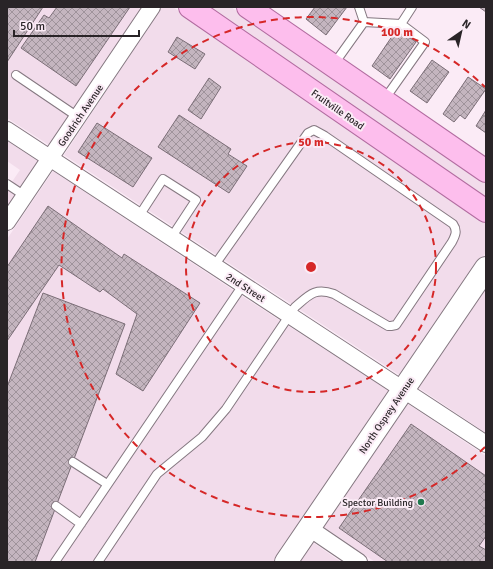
<svg xmlns="http://www.w3.org/2000/svg" width="493" height="569" font-family="Signika,sans-serif">
<style>
.built{fill:#f2dceb}
.building{fill:url(#building-cross-hatch);stroke:#7b6e77}
.lines{fill:none;stroke-linecap:round;stroke-linejoin:round}
.lane-casing{stroke:#857881;stroke-width:10}
.street-casing{stroke:#857881;stroke-width:18}
.secondary-casing{stroke:#857881;stroke-width:24}
.primary-casing{stroke:#b26ca0;stroke-width:24}
.lane{stroke:#fff;stroke-width:8}
.street{stroke:#fff;stroke-width:16}
.secondary{stroke:#fff;stroke-width:22}
.primary{stroke:#fdbeed;stroke-width:22}
.ring{fill:none;stroke:#d62828;stroke-width:2;stroke-dasharray:7 5}
.poi-dot{fill:#1f794e;stroke:#fbebf6;stroke-width:1.5}
.labels{text-anchor:middle;stroke-width:4;stroke-linejoin:round;paint-order:stroke}
.street-label{font-size:10px;fill:#292427;stroke:#fbebf6}
.poi-label{font-size:10px;fill:#292427;stroke:#fbebf6;text-anchor:end}
.centre{fill:#d62828;stroke:#fbebf6;stroke-width:2}
.ring-label{font-size:12px;text-anchor:middle;font-weight:bold;fill:#d62828;stroke:#fbebf6;stroke-width:4;stroke-linejoin:round;paint-order:stroke}
</style>
<defs>
<pattern id="building-cross-hatch" width="8" height="8" patternUnits="userSpaceOnUse"><rect width="8" height="8" fill="#c4b5bf"/><path d="M0 0l8 8M0 8l8-8" fill="none" stroke="#9f939b"/></pattern>
</defs>
<rect width="100%" height="100%" fill="#fbebf6"/>
<path class="built" d="M7,7H142L49,145L7,118Z
M162,7H173L486,223V252L401,376L64,155Z
M207,7H231L486,183V199Z
M7,141L38,161L7,208V189L20,170L7,161Z
M53,171L245,298L391,392L276,562H7V239Z
M486,283V433L416,386Z
M405,402L486,456V562H375L321,525Z
M311,541L341,562H297Z"/>
<path class="building" d="M7,7H43L7,62Z
M57,7H130L76,86L21,48L44,15L49,18Z
M315,7H347L326,35L306,19Z
M479,7H486V12Z
M397,29L416,42L390,79L372,66Z
M177,37L205,54L195,69L168,52Z
M432,60L449,72L427,103L410,91Z
M468,77L486,89L465,119L460,115L454,122L443,114Z
M209,78L221,87L201,119L188,110Z
M486,110V133L476,126Z
M179,115L231,149L228,154L247,166L229,193L158,147Z
M97,123L152,158L133,187L78,152Z
M48,206L122,258L124,254L200,303L143,391L116,374L137,314L103,289L100,292L59,265L7,341V267Z
M43,293L125,324L35,562H7V387Z
M411,424L486,476V536L479,546L486,550V562H388L339,528Z"/>
<g class="lines">
<g class="lane-casing">
<path id="lane" d="M359,7L364,22
M334,64L364,22L401,24L412,7
M16,75L78,117
M384,100L425,42L401,24
M7,184L25,196
M139,216L163,179L196,200L171,238
M73,462L107,484
M56,506L81,524
M55,562L243,285
M98,562L157,474L202,437L226,409L295,307C309,295 315,287 334,294L388,326H391L396,325L452,242C455,236 458,231 453,224L325,136L314,130L308,133L214,266"/>
</g>
<g class="street-casing">
<path id="street" d="M7,130L486,444
M7,222L152,7
M309,528L359,562"/>
</g>
<g class="secondary-casing">
<path id="secondary" d="M286,562L486,268"/>
</g>
<g class="primary-casing">
<path id="primary" d="M190,7L486,211
M248,7L486,171"/>
</g>
<use href="#lane" class="lane"/>
<use href="#street" class="street"/>
<use href="#secondary" class="secondary"/>
<use href="#primary" class="primary"/>
</g>
<g class="ring">
<circle cx="311" cy="267" r="125"/>
<path d="M485 447A250 250 0 1 1 485 87"/>
</g>
<circle class="poi-dot" cx="421" cy="502" r="4"/>
<g class="labels">
<g class="street-label">
<text transform="translate(338 109) rotate(35)" y="4">Fruitville Road</text>
<text transform="translate(80 115) rotate(-56)" y="4">Goodrich Avenue</text>
<text transform="translate(246 287) rotate(33)" y="4">2nd Street</text>
<text transform="translate(386 415) rotate(-56)" y="4">North Osprey Avenue</text>
</g>
<g class="poi-label">
<text x="413" y="506">Spector Building</text>
</g>
</g>
<circle cx="311" cy="267" r="6" class="centre"/>
<g class="ring-label">
<text x="397" y="36">100 m</text>
<text x="311" y="146">50 m</text>
</g>
<rect width="493" height="569" fill="none" stroke="#292427" stroke-width="16"/>
<g transform="translate(461 32) rotate(34)" stroke="#fbebf6" stroke-width="3" paint-order="stroke">
<path d="M0-3L7 15L0 10L-7 15Z" fill="#292427"/>
<text y="-6" font-size="11" font-weight="bold" text-anchor="middle" fill="#292427">N</text>
</g>
<path d="M14 30v6h125v-6" fill="none" stroke="#292427" stroke-width="2"/>
<text x="20" y="30" font-size="12" fill="#292427" stroke="#fbebf6" stroke-width="3" paint-order="stroke">50 m</text>
</svg>
